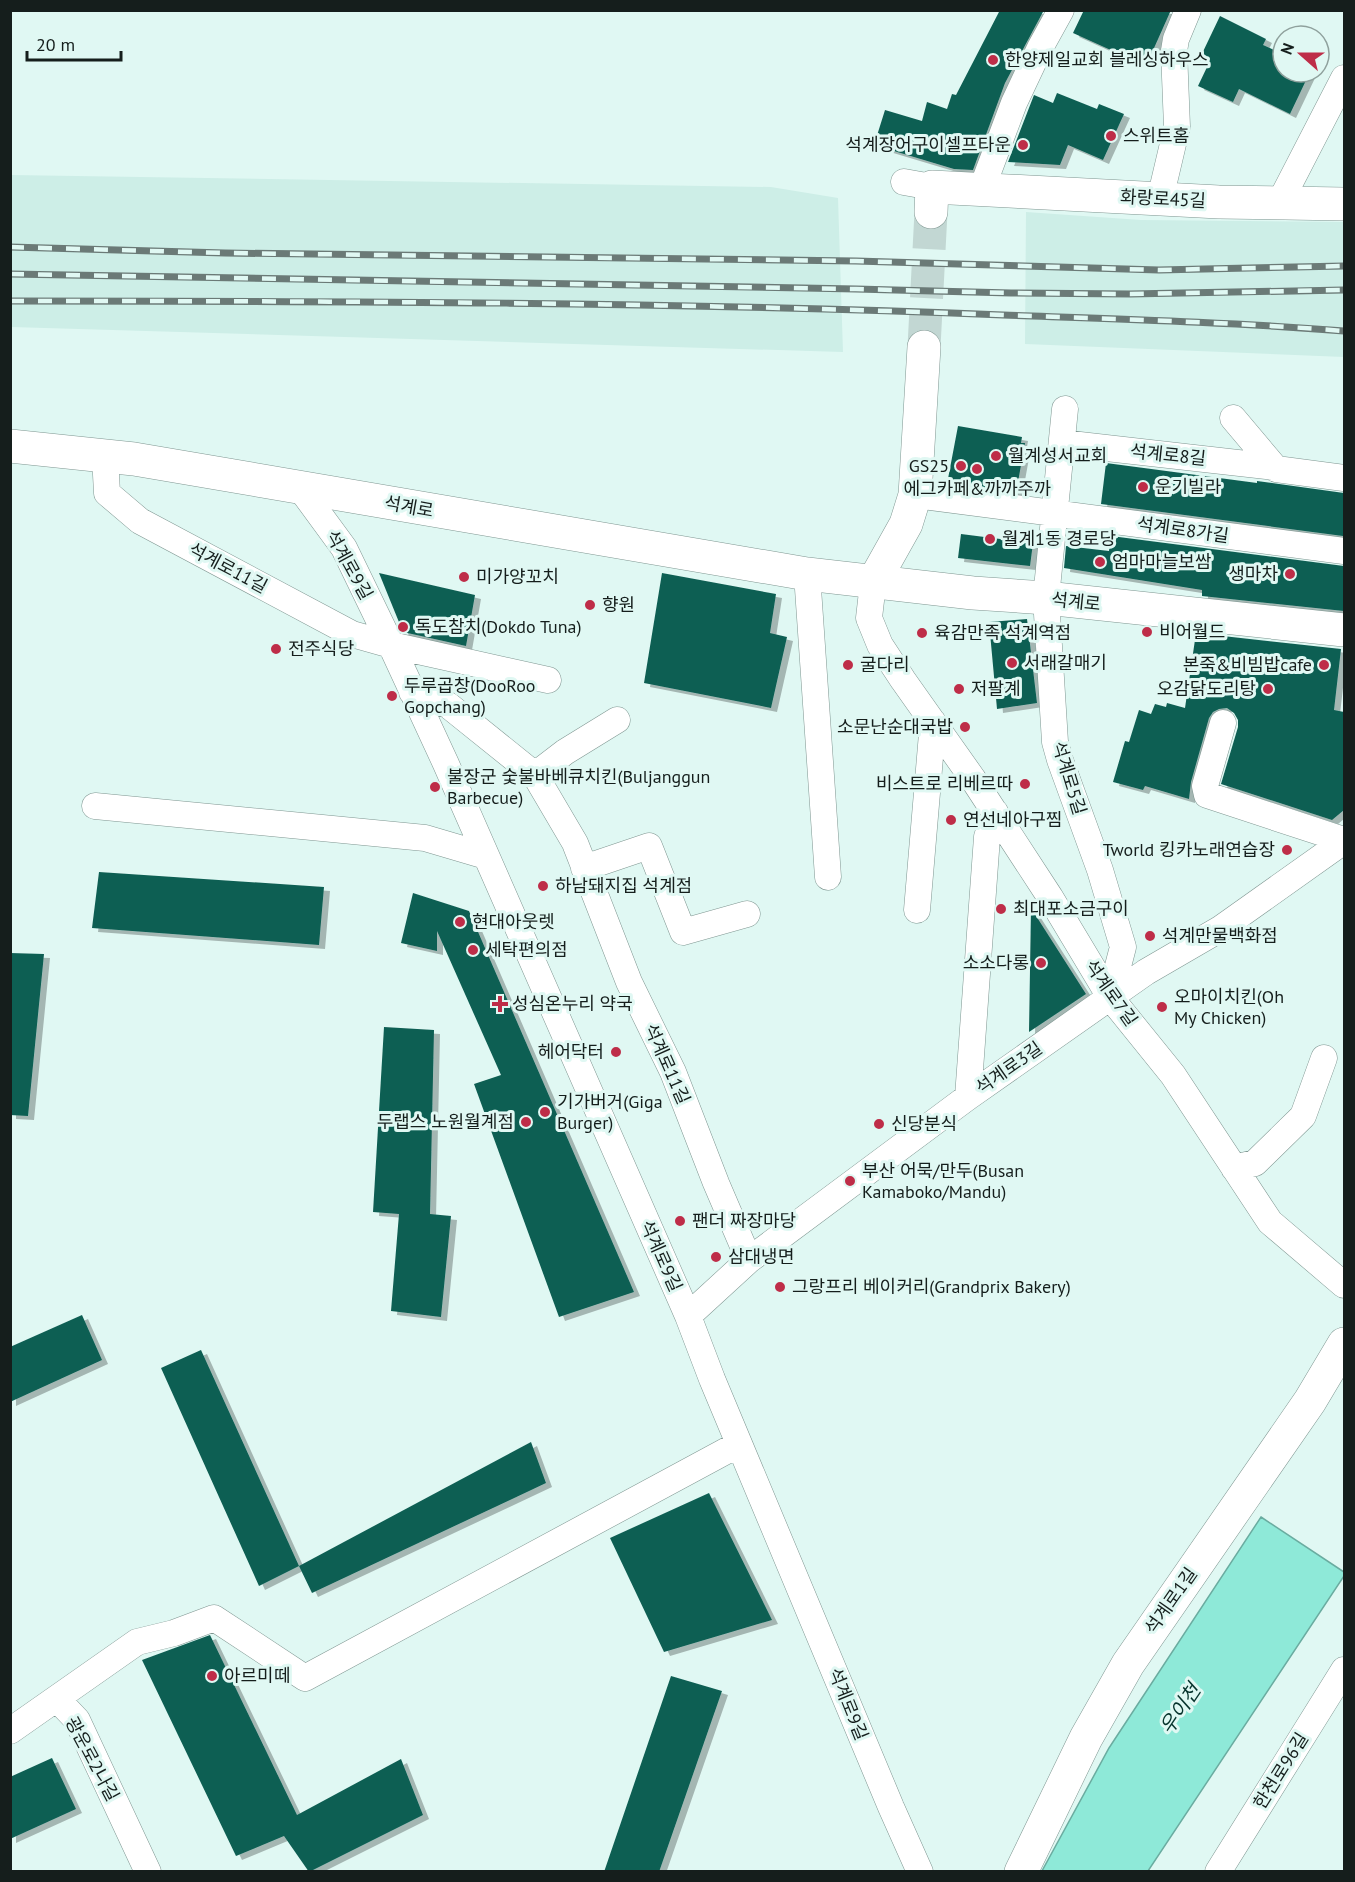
<svg xmlns="http://www.w3.org/2000/svg" width="1355" height="1882" font-family="'PT Sans','Noto Sans KR',sans-serif">
<style>
.built{fill:#cdeee7}
.water{fill:#8ee9d8;stroke:#6aaca0;stroke-width:1.5}
.building{fill:#115e53;filter:url(#shadow)}
.lines{fill:none;stroke-linecap:round;stroke-linejoin:round}
.secondary-tunnel{stroke:#c2d7d3;stroke-width:33;stroke-dasharray:33 16;stroke-linecap:butt}
.street-casing{stroke:#7f9691;stroke-width:27}
.secondary-casing{stroke:#7f9691;stroke-width:34}
.street{stroke:#fff;stroke-width:26}
.secondary{stroke:#fff;stroke-width:33}
.rail-casing{stroke:#6b7a77;stroke-width:7}
.rail{stroke:#e0f8f3;stroke-width:4.5;stroke-dasharray:14;stroke-linecap:butt}
.poi-dot{fill:#be2d48;stroke:#e0f8f3;stroke-width:2}
.labels{text-anchor:middle;stroke-width:6;stroke-linejoin:round;paint-order:stroke}
.poi-label{font-size:18px;fill:#151e1c;stroke:#e0f8f3;text-anchor:start}
.street-label{font-size:18px;fill:#151e1c;stroke:#e0f8f3}
.water-label{font-size:20px;font-style:italic;fill:#06332c;stroke:#e0f8f3}
</style>
<defs>
<filter id="shadow"><feDropShadow dx="6" dy="4" stdDeviation="0" flood-color="#0004"/></filter>
</defs>
<rect width="100%" height="100%" fill="#e0f8f3"/>
<path class="built" d="M11,175L771,187L838,198L843,352L11,327Z
M1026,212L1141,220L1344,222V357L1025,344Z"/>
<path class="water" d="M1261,1517L1344,1572V1576L1148,1871H1042L1109,1748Z"/>
<path class="building" d="M1000,10H1044L1005,83L973,170L954,169L874,145L885,110L922,121L927,102L947,109L952,94L956,95Z
M1084,10H1171L1146,66L1073,33Z
M1220,16L1266,39L1263,45L1283,54V72H1310L1290,114L1239,89L1233,102L1198,86L1208,65L1199,60Z
M1057,93L1097,109L1099,104L1124,114L1103,160L1068,145L1060,165L1008,162L1034,95L1053,103Z
M958,426L1022,437L1021,443H1025L1016,493L947,484Z
M1106,463L1257,483V481L1344,493L1343,536L1101,504Z
M961,534L1033,543L1030,566L958,558Z
M1111,536L1344,566V611L1202,596V590L1064,568L1066,546L1109,551Z
M379,573L475,595L466,646L403,632Z
M662,573L776,594L770,633L787,637L771,708L644,683Z
M1027,619L1037,703L997,709L989,622Z
M1196,633L1341,649L1334,710L1344,712V810L1332,820L1221,784L1238,727V720L1234,713L1227,708L1219,709L1213,712L1209,718L1191,782L1189,799L1145,786L1143,790L1113,782L1125,741L1129,742L1139,710L1151,714L1155,704L1166,707L1167,703L1185,708Z
M99,872L324,887L319,945L92,928Z
M413,893L469,911L634,1292L559,1317L474,1084L501,1075L437,931V951L401,943Z
M1031,908L1086,994L1029,1032Z
M10,953L44,954L28,1116L10,1115Z
M384,1027L434,1030L430,1214L451,1216L441,1317L391,1311L399,1214L373,1212Z
M82,1315L102,1360L10,1402V1347Z
M201,1350L299,1566L259,1586L161,1368Z
M531,1442L546,1483L312,1593L299,1566Z
M709,1493L772,1620L664,1652L610,1538Z
M210,1635L297,1815L401,1759L423,1815L309,1872L284,1836L236,1856L142,1660Z
M671,1676L722,1691L659,1872H604Z
M52,1758L76,1809L10,1839V1777Z"/>
<g class="lines">
<path class="secondary-tunnel" d="M924,347L931,212"/>
<g class="street-casing">
<path id="street" d="M904,182L932,187
M981,191L1014,103L1040,48L1061,10
M1160,199L1177,127L1174,51L1176,39L1188,10
M1280,202L1344,78
M1065,409L1046,598L1055,742L1060,760L1100,870L1123,947L1110,997
M1233,418L1276,469L1344,478
M1062,443L1274,467
M105,456L107,493L140,521L352,634L391,645L548,680
M300,488L344,548L391,645L446,764L688,1316L712,1379L891,1807L920,1872
M915,495L1344,551
M807,574L828,877
M873,583L869,618L880,645L903,680L973,779L1050,897L1110,997L1173,1075L1270,1222L1344,1285
M412,692L448,705L535,775L575,843L629,982L673,1072L716,1183L749,1260
M1223,723L1205,786L1207,795L1344,840
M535,775L565,752L617,720
M95,806L425,838L486,856
M584,868L649,846L683,932L747,914
M917,910L933,722
M968,1097L987,837L995,812
M1234,1168L1255,1163L1303,1116L1324,1058
M688,1316L749,1260L968,1097L1146,972L1220,929L1344,841
M57,1699L77,1720L148,1872
M10,1731L137,1642L174,1633L214,1618L305,1678L739,1444
M1218,1872L1344,1670"/>
</g>
<g class="secondary-casing">
<path id="secondary" d="M931,212L932,187L1219,202L1344,204
M10,446L134,459L807,574L973,593L1046,598L1344,630
M873,583L906,524L915,495L924,347
M1021,1872L1086,1738L1128,1664L1310,1401L1344,1344"/>
</g>
<use href="#street" class="street"/>
<use href="#secondary" class="secondary"/>
<g class="rail-casing">
<path id="rail" d="M10,247L225,253L856,261L1159,270L1344,266
M10,274L856,289L1011,293L1130,294L1344,290
M10,301C341,301 672,302 1003,315C1117,319 1231,322 1344,331"/>
</g>
<use href="#rail" class="rail"/>
</g>
<g class="poi-dot">
<circle cx="993" cy="60" r="6"/>
<circle cx="1111" cy="136" r="6"/>
<circle cx="1023" cy="145" r="6"/>
<circle cx="996" cy="456" r="6"/>
<circle cx="961" cy="466" r="6"/>
<circle cx="977" cy="469" r="6"/>
<circle cx="1143" cy="487" r="6"/>
<circle cx="990" cy="539" r="6"/>
<circle cx="1100" cy="562" r="6"/>
<circle cx="1290" cy="574" r="6"/>
<circle cx="464" cy="577" r="6"/>
<circle cx="590" cy="605" r="6"/>
<circle cx="403" cy="627" r="6"/>
<circle cx="1147" cy="632" r="6"/>
<circle cx="922" cy="633" r="6"/>
<circle cx="276" cy="649" r="6"/>
<circle cx="1012" cy="663" r="6"/>
<circle cx="848" cy="665" r="6"/>
<circle cx="1324" cy="665" r="6"/>
<circle cx="959" cy="689" r="6"/>
<circle cx="1268" cy="689" r="6"/>
<circle cx="392" cy="696" r="6"/>
<circle cx="965" cy="727" r="6"/>
<circle cx="1025" cy="784" r="6"/>
<circle cx="435" cy="787" r="6"/>
<circle cx="951" cy="820" r="6"/>
<circle cx="1287" cy="850" r="6"/>
<circle cx="543" cy="886" r="6"/>
<circle cx="1001" cy="909" r="6"/>
<circle cx="460" cy="922" r="6"/>
<circle cx="1150" cy="936" r="6"/>
<circle cx="473" cy="950" r="6"/>
<circle cx="1041" cy="963" r="6"/>
<path d="M497 995h6v6h6v6h-6v6h-6v-6h-6v-6h6z"/>
<circle cx="1162" cy="1007" r="6"/>
<circle cx="616" cy="1052" r="6"/>
<circle cx="545" cy="1112" r="6"/>
<circle cx="526" cy="1122" r="6"/>
<circle cx="879" cy="1124" r="6"/>
<circle cx="850" cy="1181" r="6"/>
<circle cx="680" cy="1221" r="6"/>
<circle cx="716" cy="1257" r="6"/>
<circle cx="780" cy="1287" r="6"/>
<circle cx="212" cy="1676" r="6"/>
</g>
<g class="labels">
<g class="poi-label">
<text x="1005" y="66">한양제일교회 블레싱하우스</text>
<text x="1123" y="142">스위트홈</text>
<text x="1011" y="151" text-anchor="end">석계장어구이셀프타운</text>
<text x="1008" y="462">월계성서교회</text>
<text x="949" y="472" text-anchor="end">GS25</text>
<text x="1155" y="493">운기빌라</text>
<text x="977" y="495" text-anchor="middle">에그카페&amp;까까주까</text>
<text x="1002" y="545">월계1동 경로당</text>
<text x="1112" y="568">엄마마늘보쌈</text>
<text x="1278" y="580" text-anchor="end">생마차</text>
<text x="476" y="583">미가양꼬치</text>
<text x="602" y="611">향원</text>
<text x="415" y="633">독도참치(Dokdo Tuna)</text>
<text x="1159" y="638">비어월드</text>
<text x="934" y="639">육감만족 석계역점</text>
<text x="288" y="655">전주식당</text>
<text x="1024" y="669">서래갈매기</text>
<text x="860" y="671">굴다리</text>
<text x="1312" y="671" text-anchor="end">본죽&amp;비빔밥cafe</text>
<text x="404" y="692">두루곱창(DooRoo<tspan x="404" dy="21">Gopchang)</tspan></text>
<text x="971" y="695">저팔계</text>
<text x="1256" y="695" text-anchor="end">오감닭도리탕</text>
<text x="953" y="733" text-anchor="end">소문난순대국밥</text>
<text x="447" y="783">불장군 숯불바베큐치킨(Buljanggun<tspan x="447" dy="21">Barbecue)</tspan></text>
<text x="1013" y="790" text-anchor="end">비스트로 리베르따</text>
<text x="963" y="826">연선네아구찜</text>
<text x="1275" y="856" text-anchor="end">Tworld 킹카노래연습장</text>
<text x="555" y="892">하남돼지집 석계점</text>
<text x="1013" y="915">최대포소금구이</text>
<text x="472" y="928">현대아웃렛</text>
<text x="1162" y="942">석계만물백화점</text>
<text x="485" y="956">세탁편의점</text>
<text x="1029" y="969" text-anchor="end">소소다롱</text>
<text x="1174" y="1003">오마이치킨(Oh<tspan x="1174" dy="21">My Chicken)</tspan></text>
<text x="512" y="1010">성심온누리 약국</text>
<text x="604" y="1058" text-anchor="end">헤어닥터</text>
<text x="557" y="1108">기가버거(Giga<tspan x="557" dy="21">Burger)</tspan></text>
<text x="514" y="1128" text-anchor="end">두랩스 노원월계점</text>
<text x="891" y="1130">신당분식</text>
<text x="862" y="1177">부산 어묵/만두(Busan<tspan x="862" dy="21">Kamaboko/Mandu)</tspan></text>
<text x="692" y="1227">팬더 짜장마당</text>
<text x="728" y="1263">삼대냉면</text>
<text x="792" y="1293">그랑프리 베이커리(Grandprix Bakery)</text>
<text x="224" y="1682">아르미떼</text>
</g>
<g class="street-label">
<text transform="translate(1163 199) rotate(3)" y="6">화랑로45길</text>
<text transform="translate(1168 455) rotate(6)" y="6">석계로8길</text>
<text transform="translate(409 507) rotate(10)" y="6">석계로</text>
<text transform="translate(1183 530) rotate(8)" y="6">석계로8가길</text>
<text transform="translate(349 565) rotate(61)" y="6">석계로9길</text>
<text transform="translate(228 568) rotate(28)" y="6">석계로11길</text>
<text transform="translate(1076 602) rotate(6)" y="6">석계로</text>
<text transform="translate(1069 778) rotate(73)" y="6">석계로5길</text>
<text transform="translate(1111 993) rotate(55)" y="6">석계로7길</text>
<text transform="translate(667 1064) rotate(66)" y="6">석계로11길</text>
<text transform="translate(1009 1068) rotate(-35)" y="6">석계로3길</text>
<text transform="translate(661 1256) rotate(66)" y="6">석계로9길</text>
<text transform="translate(1171 1601) rotate(-55)" y="6">석계로1길</text>
<text transform="translate(848 1704) rotate(68)" y="6">석계로9길</text>
<text transform="translate(92 1759) rotate(62)" y="6">광운로2나길</text>
<text transform="translate(1281 1771) rotate(-58)" y="6">한천로96길</text>
</g>
<g class="water-label">
<text transform="translate(1180 1709) rotate(-56)" y="7">우이천</text>
</g>
</g>
<rect width="1355" height="1882" fill="none" stroke="#151e1c" stroke-width="24"/>
<g transform="translate(1301 54) rotate(291)"><circle r="28" fill="#e0f8f3" stroke="#8fa19d" stroke-width="1.5"/>
<path d="M0-4.5L10 22L0 15L-10 22Z" fill="#be2d48"/>
<text y="-9" font-size="16" font-weight="bold" text-anchor="middle" fill="#151e1c">N</text>
</g>
<path d="M27 51v9h94v-9" fill="none" stroke="#151e1c" stroke-width="3"/>
<text x="36" y="51" font-size="18" fill="#151e1c" stroke="#e0f8f3" stroke-width="4.5" paint-order="stroke">20 m</text>
</svg>
